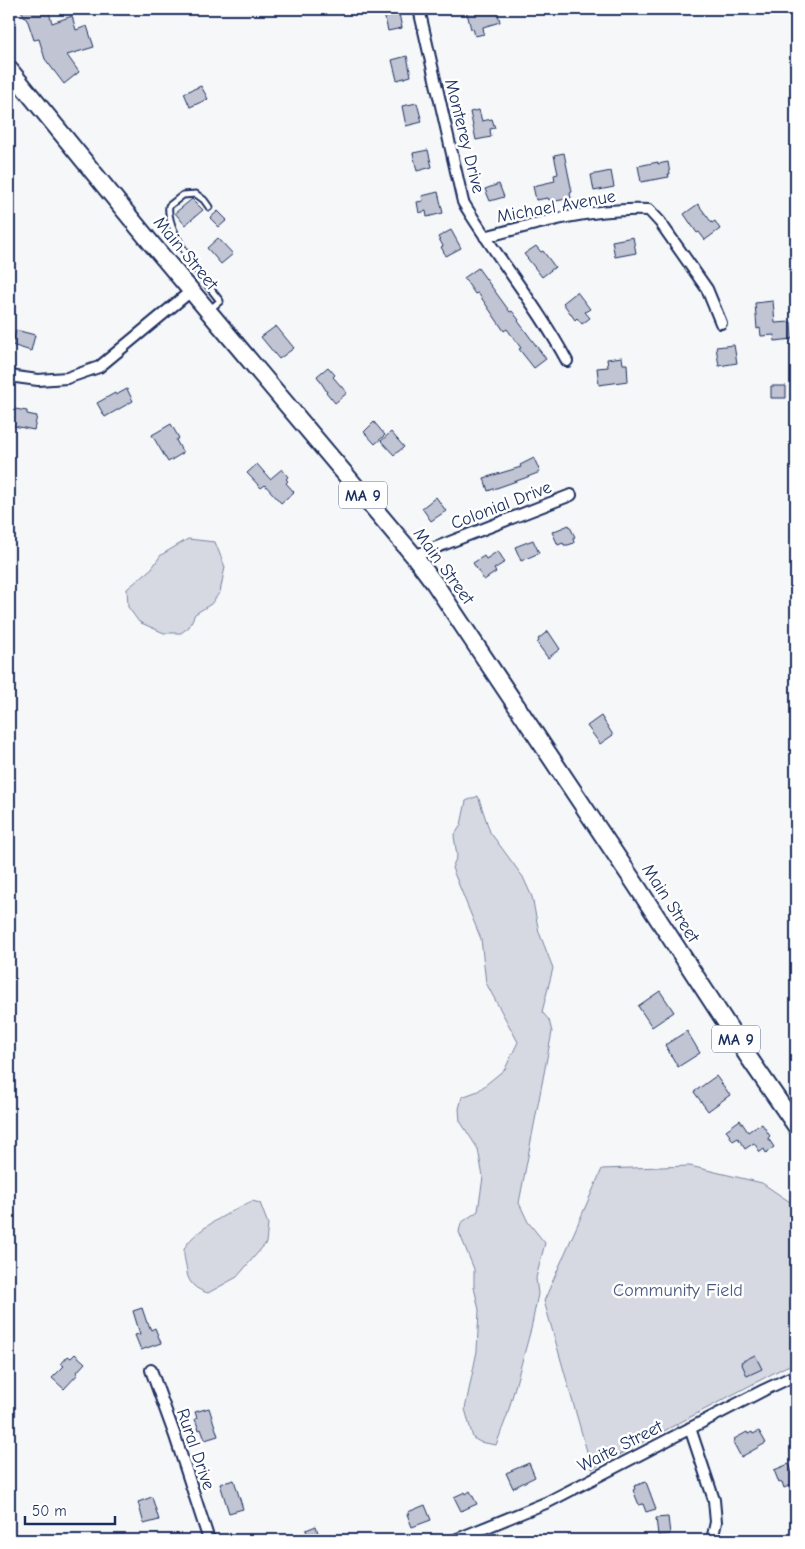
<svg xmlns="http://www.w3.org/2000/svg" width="805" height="1549" font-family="'Comic Neue',sans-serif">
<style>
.green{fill:#d6d9e2;stroke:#7884a0}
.building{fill:#c0c4d3;stroke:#1b2f5e}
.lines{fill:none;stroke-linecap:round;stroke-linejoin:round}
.service-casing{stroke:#1b2f5e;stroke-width:9}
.minor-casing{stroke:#1b2f5e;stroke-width:14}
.trunk-casing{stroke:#1b2f5e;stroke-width:20}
.service{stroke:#fff;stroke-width:5}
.minor{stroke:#fff;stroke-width:10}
.trunk{stroke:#fff;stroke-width:16}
.labels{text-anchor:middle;stroke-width:5;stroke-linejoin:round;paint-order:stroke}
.shield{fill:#fff;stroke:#5f6d8e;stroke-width:1}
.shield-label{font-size:16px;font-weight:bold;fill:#1b2f5e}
.street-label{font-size:18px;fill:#1b2f5e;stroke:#fff}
.park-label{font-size:18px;fill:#4a5a7f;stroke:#fff}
</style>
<rect width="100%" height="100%" fill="#f6f7f9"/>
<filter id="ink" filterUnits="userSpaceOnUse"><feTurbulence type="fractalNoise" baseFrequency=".02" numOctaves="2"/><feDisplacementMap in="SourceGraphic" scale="10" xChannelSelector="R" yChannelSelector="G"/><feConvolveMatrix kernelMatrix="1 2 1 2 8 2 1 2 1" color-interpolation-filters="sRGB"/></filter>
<g filter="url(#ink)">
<path class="green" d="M188,539L215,542L225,567L220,592L211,604L195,614L189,627L181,633H164L139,622L128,607L127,589L152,568L161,555Z
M478,796L490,832L523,877L532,897L539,932L553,968L542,1012L549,1020L552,1032L519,1203L528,1222L545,1243L536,1278L538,1294L531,1329L507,1416L496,1445L480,1442L473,1438L465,1409L477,1351L479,1310L474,1287V1269L459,1232L461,1223L478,1211L483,1177L478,1149L460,1121L459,1109L462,1097L478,1091L505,1069L518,1042L486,983L481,939L452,868L457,856L454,836L461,825L466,801Z
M690,1166L762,1183L796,1206V1363L785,1367L592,1469L544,1301L602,1169Z
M252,1201L260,1203L268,1224L266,1243L237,1277L208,1293C197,1290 189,1284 187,1273C187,1267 183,1256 184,1250C189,1232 236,1209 252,1201Z
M9,1380L12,1540H9Z"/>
<path class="building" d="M20,9H48L52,23L72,16L76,30L87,26L94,47L67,55L79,72L64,84L45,59L39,39L34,40L28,22Z
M383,9H398L402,28L388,31Z
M466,9H497L500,22L483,27L484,34L475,36L473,28L471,29Z
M407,56L411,76L397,80L392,60Z
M201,86L208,99L190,107L184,93Z
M417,103L422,122L406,126L402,106Z
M479,110L482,121L492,119L495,128L490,129L491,137L476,140L470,112Z
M428,150L432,167L417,171L413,153Z
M564,153L572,192L570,193L571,198L556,201L555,199L549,200L548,198L536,200L533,186L555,181L554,175L558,174L554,155Z
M658,162V164L668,162L670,174H668L669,177L641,182L638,166Z
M611,171L614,187L594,191L591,175Z
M499,184L504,197L490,201L485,189Z
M438,192L443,213L427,217L426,211L419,213L417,202L423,201L422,196Z
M192,199L203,210L185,225L175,213Z
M698,204L712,223L715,221L720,229L705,240L699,232L697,233L684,214Z
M218,211L227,220L219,227L210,218Z
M451,230L461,248L446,256L441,247L443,246L438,237Z
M633,237L636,253L615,257L612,241Z
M218,238L233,254L221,264L207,248Z
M536,246L541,252L543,251L555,267L542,277L524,254Z
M478,268L510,312L512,311L519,320L518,321L546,359L534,368L519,349L521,348L507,329L504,331L478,293L475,294L464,278Z
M577,292L590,309L585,312L590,318L582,324L577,318L575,320L563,303Z
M773,301L775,323L791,322L792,339L775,341L774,335L761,336L760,328L757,329L755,303Z
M276,326L294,348L279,359L261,337Z
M16,330L35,335L31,351L12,345Z
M734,345L737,363L719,366L716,347Z
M622,357L623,364H627L628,381L599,385L597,368L608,367L607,359Z
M328,367L335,375L333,377L347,393L335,403L326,392H327L317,376Z
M771,386H786V398H771Z
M127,389L133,401L105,417L97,403L115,393L116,395Z
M9,408L27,411V414L37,416L34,430L9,425Z
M374,422L385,435L375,444L364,432Z
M171,424L179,438L176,440L183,453L168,462L152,435Z
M391,432L404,447L394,455L381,441Z
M534,458L540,472L525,478L488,491L484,478L521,467L520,465Z
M257,464L270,479L282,469L288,477L286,479L288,481L286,483L294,492L281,503L265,485L261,488L247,473Z
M436,497L446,511L431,521L422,508Z
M569,525L575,537L573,538L574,543L568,545H564L563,543L558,545L552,532Z
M533,540L539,553L521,561L515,547Z
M498,551L505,562L494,569L496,572L484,580L473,563L484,556L486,559Z
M548,631L560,649L548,658L537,643L539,641L538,639Z
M601,716L613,735L600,744L587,726Z
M660,991L674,1012L652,1027L638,1006Z
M687,1031L700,1053L678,1067L665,1045Z
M716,1076L730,1095L708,1111L694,1092Z
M740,1120L748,1132L758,1125L759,1126L762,1124L770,1136L768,1138L774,1147L766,1153L764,1149L760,1152L754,1143L745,1149L738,1138L733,1141L726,1130Z
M142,1308L147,1323H148L151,1330L155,1328L161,1343L141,1350L135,1335L140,1334L133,1311Z
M75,1354L85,1363L76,1373L78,1374L64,1389L52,1378L64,1366L61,1364L68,1356L71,1358Z
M755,1355L762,1369L747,1376L741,1362Z
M209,1408L218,1436L205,1440L201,1429L199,1430L195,1419L197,1418L195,1412Z
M759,1431L766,1443L741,1457L733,1442L735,1441L734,1439L747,1432L748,1434L752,1432L753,1434Z
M529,1463L535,1477L513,1488L506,1473Z
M789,1464L796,1483L784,1488L782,1482L779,1483L774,1470Z
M234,1480L243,1509L229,1513L220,1484Z
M646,1482L656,1509L646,1512L643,1504L639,1505L633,1490L635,1489L634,1486Z
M470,1491L477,1504L461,1511L454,1497L465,1492L466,1494Z
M152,1497L159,1520L144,1524L138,1502Z
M425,1505L431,1520L412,1527L407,1514H409L408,1512Z
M668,1517L670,1534L658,1535L656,1518Z
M316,1526L320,1540H309L306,1530Z"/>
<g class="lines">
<g class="service-casing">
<path id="service" d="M209,310L220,301C205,282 165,231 169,206L183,195L196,194L204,200L209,207"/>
</g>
<g class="minor-casing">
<path id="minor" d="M419,9L463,202C496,257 537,305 567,361
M485,237C537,223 595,207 649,210L660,222L707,289L721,323
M9,374L16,377L38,380L67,378L99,367L191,291
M414,556L571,495
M151,1370L175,1436L209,1540
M690,1428L714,1500L716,1522L712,1540
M455,1540L548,1502L764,1390L796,1375"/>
</g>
<g class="trunk-casing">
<path id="trunk" d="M9,69L151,243L414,556L435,584L636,885L747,1055L796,1126"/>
</g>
<use href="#service" class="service"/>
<use href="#minor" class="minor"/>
<use href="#trunk" class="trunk"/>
</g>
</g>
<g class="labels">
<g class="shield">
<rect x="339" y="481.5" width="48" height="27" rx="4"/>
<rect x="712" y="1025.5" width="48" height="27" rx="4"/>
</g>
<g class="shield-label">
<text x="363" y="501">MA 9</text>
<text x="736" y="1045">MA 9</text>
</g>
<g class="street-label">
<text transform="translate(465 136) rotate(76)" y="6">Monterey Drive</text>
<text transform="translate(556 206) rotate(-10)" y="6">Michael Avenue</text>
<text transform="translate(186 253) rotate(50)" y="6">Main Street</text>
<text transform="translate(501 505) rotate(-21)" y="6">Colonial Drive</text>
<text transform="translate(444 566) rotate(54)" y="6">Main Street</text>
<text transform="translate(671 903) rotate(57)" y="6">Main Street</text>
<text transform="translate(620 1446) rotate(-27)" y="6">Waite Street</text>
<text transform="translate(196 1449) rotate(71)" y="6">Rural Drive</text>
</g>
<g class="park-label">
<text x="678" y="1296">Community Field</text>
</g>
</g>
<rect width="805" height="1549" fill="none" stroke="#fff" stroke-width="30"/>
<rect x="15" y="15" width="775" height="1519" fill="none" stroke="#1b2f5e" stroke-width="2" filter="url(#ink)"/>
<path d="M25 1516v8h90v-8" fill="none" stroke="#1b2f5e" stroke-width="2.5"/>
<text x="32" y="1516" font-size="15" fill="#1b2f5e" stroke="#ffffff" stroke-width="4" paint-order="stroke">50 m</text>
</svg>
